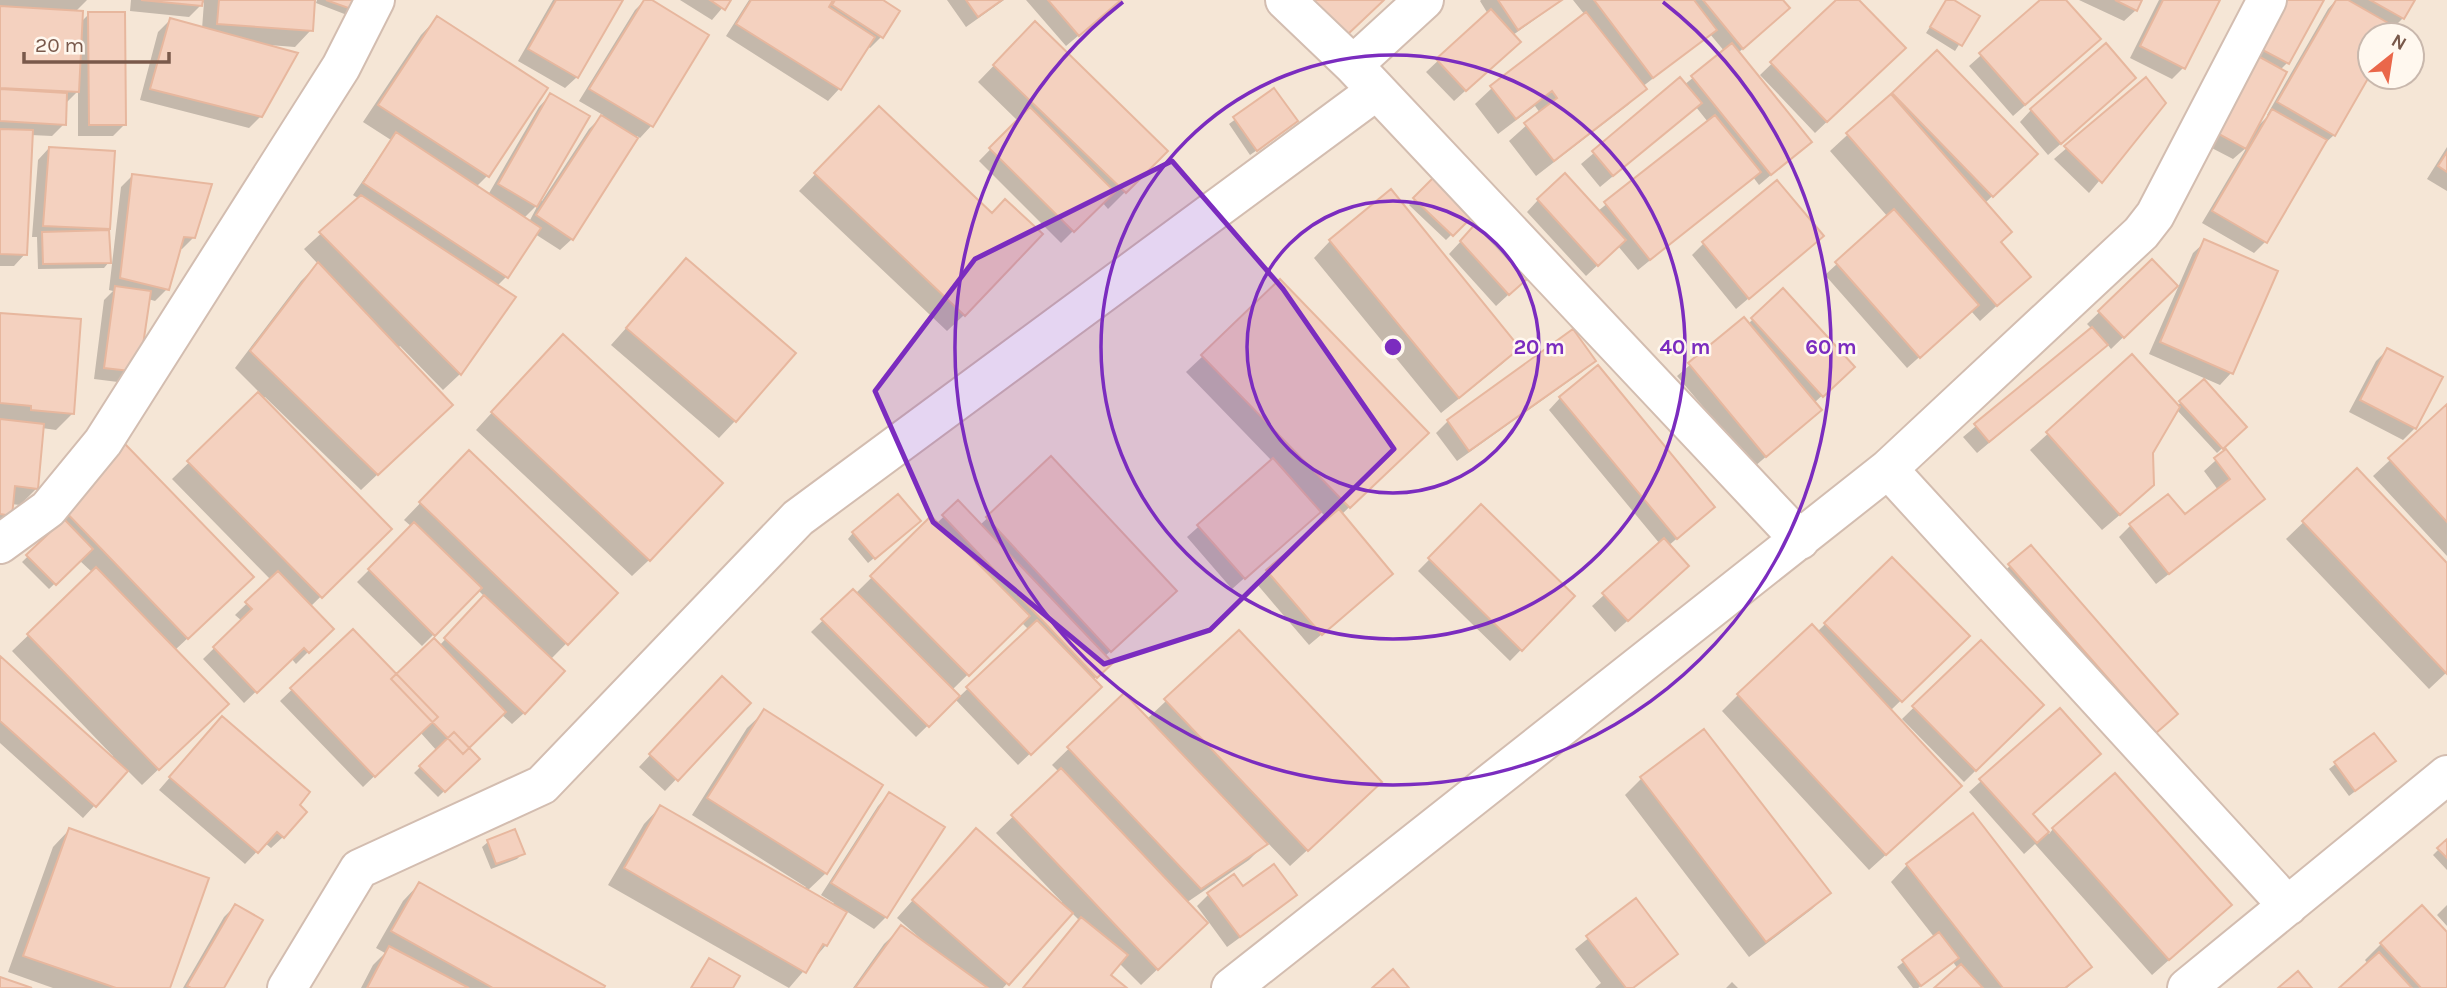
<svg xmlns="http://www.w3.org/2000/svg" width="2447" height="988" font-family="Karla,sans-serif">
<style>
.residential{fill:#f5e6d6;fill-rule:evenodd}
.shadow{fill:#0003;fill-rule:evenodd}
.building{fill:#f4d1bf;stroke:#e7b79e;stroke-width:2}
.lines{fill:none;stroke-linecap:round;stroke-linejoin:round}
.street-casing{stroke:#d3bdb0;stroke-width:42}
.street{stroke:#fff;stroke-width:38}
.marked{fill:#7b2cbf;fill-opacity:0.2;stroke:#7b2cbf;stroke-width:5;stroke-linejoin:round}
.ring{fill:none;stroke:#7b2cbf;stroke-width:3.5}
.centre{fill:#7b2cbf;stroke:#fff8ef;stroke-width:3.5}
.ring-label{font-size:21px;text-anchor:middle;font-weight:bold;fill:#7b2cbf;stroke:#fff8ef;stroke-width:5;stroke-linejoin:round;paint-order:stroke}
</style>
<rect width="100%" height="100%" fill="#fdf4e8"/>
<path class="residential" d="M0,0H2447V988H0ZM2370,35H2412V77H2370Z"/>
<path class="shadow" d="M0,0H87L75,12L81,22L89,14L125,124L113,136H78V91L65,104L64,124L52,136L31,135L25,254L14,266H0Z
M131,0H313L311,30L295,47L269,45L261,116L249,128L140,100L158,32L170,20L202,29L204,2L189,17L130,11Z
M317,0H356L347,15L316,3Z
M553,0H621L577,77L565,88L518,61Z
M645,0L706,35L651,126L640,138L637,136L572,239L560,250L535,234L506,277L497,286L514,298L460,374L443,390L400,346L397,349L434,421L361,490L265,397L262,399L390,529L310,607L331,629L296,664L291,658L244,703L203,659L242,621L235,615L271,580L172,479L260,393L235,368L301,281L318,264L304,249L359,199L353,195L391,140L363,122L421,35L437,18L487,176L476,187L488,195L539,107L550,95L540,200L542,201L589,129L603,115L579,101L635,10ZM539,203L529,222L524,218Z
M680,0H729L712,20Z
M749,0H879L882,36L870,48L867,46L839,89L828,101L726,36Z
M947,0H1004L966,27Z
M1026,0H1121L1066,46Z
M1481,0H1562L1513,35L1507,53L1454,101L1426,72L1488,14L1480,1Z
M1573,0H1781L1776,19L1738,53L1810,142L1759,185L1753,177L1638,270L1618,246L1586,276L1527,212L1538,200L1598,211L1708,122L1696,107L1600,187L1581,164L1680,80L1684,85L1725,52L1710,34L1642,87L1644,89L1628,105L1536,176L1509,141L1540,113L1535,106L1498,134L1475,104L1492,88L1585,15Z
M1838,0H1856L1892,60L1815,133L1760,75Z
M1947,0H1951L1977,16L1955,51L1926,33Z
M2043,0H2064L2087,51L2013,116L1969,66Z
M2079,0H2140L2136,10L2124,21Z
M2159,0H2217L2183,68L2172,79L2130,58Z
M2275,0H2322L2287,63L2280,70L2256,128L2268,116L2267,115L2328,9L2336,0H2413L2403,18L2393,28L2391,35H2370V72L2334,135L2322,146L2265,242L2254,253L2202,223L2247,147L2233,159L2206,145Z
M1035,23L1166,151L1108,209L1102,202L1061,243L979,161L1018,121L978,82Z
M1937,52L2036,154L1985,203L1999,243L2028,277L1980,321L1971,311L1907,368L1825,275L1888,217L1830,151Z
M2146,80L2164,103L2089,193L2054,159Z
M2122,90L2048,155L2020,122L2031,110Z
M1274,91L1290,127L1250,155L1229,124Z
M879,108L964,315L947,331L799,191Z
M2447,147V191L2427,179Z
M49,148L108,229L105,232L109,262L104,268L38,269L37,237H32L38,160Z
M132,176L193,238L182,249H178L167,289L155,301L148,299L126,383L94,379L104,300L113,291L109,290L121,187Z
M1438,176L1474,212L1446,240L1409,205Z
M1474,227L1521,283L1496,306L1449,254Z
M1822,236L1736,309L1692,255L1704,243Z
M1330,241L1518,348L1502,364L1441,413L1314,258Z
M2205,242L2231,373L2220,385L2149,354L2193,253Z
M686,261L735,421L719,438L611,345Z
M2152,261L2176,286L2111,349L2107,344L1977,453L1963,437L2092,329L2087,324Z
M1783,290L1841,378L1814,403L1820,410L1754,467L1677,376L1744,319L1748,324Z
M0,315L73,413L56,430L42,428L37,488L20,505L11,504L10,515L0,525Z
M2387,350L2415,428L2403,440L2349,412L2376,361Z
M547,352L649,560L632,576L476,430Z
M1203,356L1410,449L1341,515L1379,586L1309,645L1256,583L1329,520L1320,511L1232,589L1187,537L1272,461L1186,372Z
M2132,357L2177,406L2204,381L2245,427L2217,453L2177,410L2151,452L2135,502L2102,530L2030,450Z
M1594,360L1582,372L1457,461L1436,433L1448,421Z
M1560,398L1701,518L1668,546L1675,578L1615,632L1592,606L1660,544L1549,410Z
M2447,407V556L2373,476Z
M2225,452L2263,499L2251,510L2156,584L2119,537L2131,525L2184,516L2218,490L2204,471Z
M1051,459L1158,607L1104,657L1110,663L1093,680L1100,687L1018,765L955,699L916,737L811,632L853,591L855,594L931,519L936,524L958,503L980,525ZM1021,622L1029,630L959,697L952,690Z
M453,469L616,593L550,660L524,713L512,724L501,714L467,748L477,759L438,797L414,773L437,751L420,732L363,787L280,701L353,631L396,676L439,646L485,597L478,590L422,646L357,582L412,527L404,520Z
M2357,471L2447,565V672L2429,689L2286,539Z
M61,507L235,594L175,650L210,720L142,785L127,770L83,818L0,743V659L111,758L113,756L12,651L93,573L79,560L49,589L22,562L53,532L45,524Z
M1481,507L1573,596L1510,661L1418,571Z
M913,526L868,563L848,539L853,533Z
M1892,559L1967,636L1890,711L1943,803L1869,870L1722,711L1738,695L1817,632Z
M2010,566L2164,725L2144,743L1998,577Z
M1981,642L2042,705L1964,782L1902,719Z
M711,690L748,703L665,791L639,767Z
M1124,695L1147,719L1166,701L1363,799L1290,866L1267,842L1249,860L1186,903L1189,939L1141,985L1119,963L1109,976L1124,988H1023L1080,921L1071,912L1003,988H853L884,944L901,928L919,941L921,939L897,918L960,847L1060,904L1062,902L996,833L1059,772L1052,765Z
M2060,710L2031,815L2049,834L2053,829L2213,921L2152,975L2035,844L2024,854L1969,792Z
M764,712L826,873L807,891L832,906L834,903L821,895L878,806L889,794L943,828L886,917L874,929L846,911L826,945L789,988L608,885L644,824L660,807L804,889L806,887L692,815L747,728Z
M211,730L297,805L283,837L271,848L265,843L245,864L159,790Z
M2374,735L2388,766L2349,796L2329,769Z
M1641,779L1828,893L1812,909L1749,957L1625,795Z
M69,830L168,988H53L8,972L53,847Z
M2447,841V870L2433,855Z
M488,842L523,853L517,859L491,869L482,847Z
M1907,865L2090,966L2067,988H1937L1958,969L1953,962L1918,988H1913L1897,967L1935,938L1891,882Z
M419,884L602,988H361L373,965L385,953L376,948L403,901Z
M1243,889L1294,895L1283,906L1227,947L1197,906L1209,894Z
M1636,900L1676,954L1634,988H1595L1601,983L1575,949Z
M2447,905V926L2437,915Z
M235,906L222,988H183L224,917Z
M2447,935V988H2341L2368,964L2365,960L2381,944Z
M1732,982L1738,988H1726Z"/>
<path class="building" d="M141,0H203L202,6Z
M219,0H315L313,31L217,24Z
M326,0H357L354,10Z
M556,0H623L578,78L528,49Z
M644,0H652L709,35L653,127L589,89Z
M710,0H731L725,10Z
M751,0H833L829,7L875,37L841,90L736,24Z
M835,0H883L900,11L883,38L832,5Z
M966,0H1002L978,17Z
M1048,0H1121L1079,36Z
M1312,0H1384L1347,35Z
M1498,0H1562L1518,30Z
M1594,0H1694L1717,30L1653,78Z
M1703,0H1783L1790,8L1743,49Z
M1836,0H1859L1906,48L1827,122L1770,62Z
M1946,0H1954L1980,16L1962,46L1930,27Z
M2040,0H2066L2101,39L2025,105L1979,53Z
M2115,0H2142L2137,11Z
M2163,0H2220L2185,69L2140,46Z
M2279,0H2324L2289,64L2255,46Z
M2336,0H2348L2397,28L2393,35H2370V75L2335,136L2277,102Z
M2370,0H2415L2404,19Z
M0,6L83,11L79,92L0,88Z
M1491,9L1521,42L1466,91L1436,59Z
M88,12H125L126,125H89Z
M1586,12L1647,89L1554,161L1524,123L1557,98L1552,91L1516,119L1490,86Z
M437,16L548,88L489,177L378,105Z
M170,18L298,53L262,117L150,89Z
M1035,21L1168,151L1126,193L993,65Z
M1732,43L1812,142L1771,175L1691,76Z
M2106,43L2136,78L2061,144L2030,109Z
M1937,50L2038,154L1993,197L1892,93Z
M2258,56L2287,72L2246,149L2217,133Z
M1680,77L1702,103L1613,176L1592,151Z
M2146,77L2166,103L2102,183L2064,146Z
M1274,88L1298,121L1257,151L1233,117Z
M0,89L67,93L66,125L0,121Z
M550,93L590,116L537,207L498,184Z
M1891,94L2012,232L2001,242L2031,277L1997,306L1846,133Z
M879,106L992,213L1005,199L1043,234L965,316L814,173Z
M1030,107L1115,192L1074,232L989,148Z
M2272,109L2327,140L2267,243L2212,211Z
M601,115L638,138L573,240L536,215Z
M1715,115L1761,172L1650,260L1604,202Z
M0,129L33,130L27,255L0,254Z
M396,132L541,228L508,278L363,183Z
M49,147L115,151L110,229L43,226Z
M2447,152V172L2438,166Z
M1438,173L1477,212L1453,236L1413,198Z
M1565,173L1626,240L1598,266L1537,199Z
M132,174L212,184L195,238L184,237L169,290L120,278Z
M1777,180L1824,236L1749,299L1702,242Z
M1391,189L1520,348L1459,398L1329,240Z
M361,195L516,297L461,375L319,232Z
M1894,209L1979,305L1920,358L1835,262Z
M1485,213L1535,272L1509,295L1460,241Z
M109,230L111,263L43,264L42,232Z
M2204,239L2278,271L2233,374L2160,342Z
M686,258L796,353L736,422L626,328Z
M2152,259L2178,286L2124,338L2098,311Z
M318,262L453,405L378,475L250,351Z
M1280,279L1429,433L1350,508L1201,355Z
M115,286L151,291L139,372L104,368Z
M1783,288L1855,367L1823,397L1751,318Z
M0,313L81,319L74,414L31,410V406L0,403Z
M1744,317L1822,410L1766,457L1688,363Z
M2092,327L2108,345L1989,442L1974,424Z
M1573,329L1596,361L1469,451L1447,420Z
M563,334L723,483L650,561L491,412Z
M2387,348L2443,377L2416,429L2360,400Z
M2132,354L2180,407L2153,453L2154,485L2120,515L2046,432Z
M1598,365L1715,507L1677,539L1559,397Z
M2204,379L2247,427L2223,449L2179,401Z
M258,392L392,529L322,598L187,461Z
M2447,404V522L2388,458Z
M0,419L44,424L38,489L15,486L12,516L0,514Z
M125,444L254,577L188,639L60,506Z
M2226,449L2265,499L2169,574L2129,524L2168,494L2185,514L2230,479L2214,458Z
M469,450L618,593L568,645L419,502Z
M1051,456L1177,591L1111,652L986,517Z
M1273,458L1321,512L1245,579L1197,525Z
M2357,468L2447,563V674L2302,521Z
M898,494L921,521L875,559L852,532Z
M958,500L1113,663L1097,678L942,515Z
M1481,504L1575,596L1522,651L1428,558Z
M1339,509L1393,574L1322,635L1266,570Z
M931,516L1030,616L969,676L870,576Z
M64,519L93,549L56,585L26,555Z
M414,522L482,588L435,636L368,569Z
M1664,538L1689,566L1628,621L1602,593Z
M2031,545L2178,714L2156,733L2008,564Z
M1892,557L1970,636L1902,702L1824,623Z
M96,567L229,704L159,770L27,634Z
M278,571L334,629L309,653L304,648L257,693L213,647L252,609L245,602Z
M853,589L960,696L929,727L821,619Z
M484,595L565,671L525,714L444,638Z
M1037,620L1102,687L1031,755L966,687Z
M1812,624L1962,786L1886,855L1737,694Z
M353,629L438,717L375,777L290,688Z
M1239,630L1382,782L1308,851L1164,699Z
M434,638L506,712L463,754L391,679Z
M1981,640L2044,705L1976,771L1912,706Z
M0,656L128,771L96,807L0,721Z
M722,676L751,703L678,781L649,754Z
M1124,693L1268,844L1201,889L1067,747Z
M2060,708L2101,754L2033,814L2049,832L2037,843L1979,779Z
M764,709L883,785L827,874L707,798Z
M222,716L310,792L300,805L307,812L284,838L277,832L258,853L169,777Z
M1704,729L1831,893L1766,942L1640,777Z
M454,732L480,759L445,792L419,766Z
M2374,733L2396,761L2355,791L2334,762Z
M1061,768L1208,923L1158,970L1011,815Z
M2115,773L2232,905L2169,960L2052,828Z
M889,792L945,827L887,918L831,883Z
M660,805L847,912L827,946L823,944L806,973L624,868Z
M1973,813L2092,967L2065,988H2003L1906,864Z
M69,828L209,878L170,988H116L23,956Z
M976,828L1073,913L1009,985L912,900Z
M515,829L525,854L496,864L487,840Z
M2447,839V858L2437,848Z
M1274,864L1297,895L1240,937L1207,893L1234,874L1243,886Z
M419,882L605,986L604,988H493L391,931Z
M1636,898L1678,954L1633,988H1626L1586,936Z
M235,904L263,920L224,988H191L187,986Z
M2422,905L2447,932V988H2421L2380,943Z
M1081,917L1128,955L1111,975L1127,988H1023Z
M901,925L988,988H855Z
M1939,932L1959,958L1921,986L1902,960Z
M389,946L469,988H367Z
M2379,952L2412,988H2339Z
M709,958L740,976L733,988H691Z
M1961,964L1983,988H1934Z
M1393,969L1409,988H1372Z
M2298,971L2312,988H2278Z
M0,977L32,988H0Z"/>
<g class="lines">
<g class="street-casing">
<path id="street" d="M1285,0L1353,65L1800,540
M1353,65L1424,0
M1888,469L2288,906
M0,544L48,509L103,442L341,67L375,0
M287,988L359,869L542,785L798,518L1376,91
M1231,988L1888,469L2141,233L2155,215L2267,0
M2187,988L2447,775"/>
</g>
<use href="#street" class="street"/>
</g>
<path class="marked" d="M1172,161L1283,289L1394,449L1210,630L1104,664L933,522L875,391L975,259Z"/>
<g class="ring">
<circle cx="1393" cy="347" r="146"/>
<circle cx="1393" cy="347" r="292"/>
<path d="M1663 2A438 438 0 1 1 1123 2"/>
</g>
<circle cx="1393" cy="347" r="10" class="centre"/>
<g class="ring-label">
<text x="1539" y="354">20 m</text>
<text x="1685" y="354">40 m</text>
<text x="1831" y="354">60 m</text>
</g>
<g transform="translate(2391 56) rotate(30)"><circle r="33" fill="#fff8ef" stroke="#c9b8ad" stroke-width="2"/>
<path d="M0-5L12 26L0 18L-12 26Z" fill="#ea674a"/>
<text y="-10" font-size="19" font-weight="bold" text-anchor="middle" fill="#79594b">N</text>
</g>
<path d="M24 52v10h145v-10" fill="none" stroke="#79594b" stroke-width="3.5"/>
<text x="35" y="52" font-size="21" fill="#79594b" stroke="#fff8ef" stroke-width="5" paint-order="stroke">20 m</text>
</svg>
